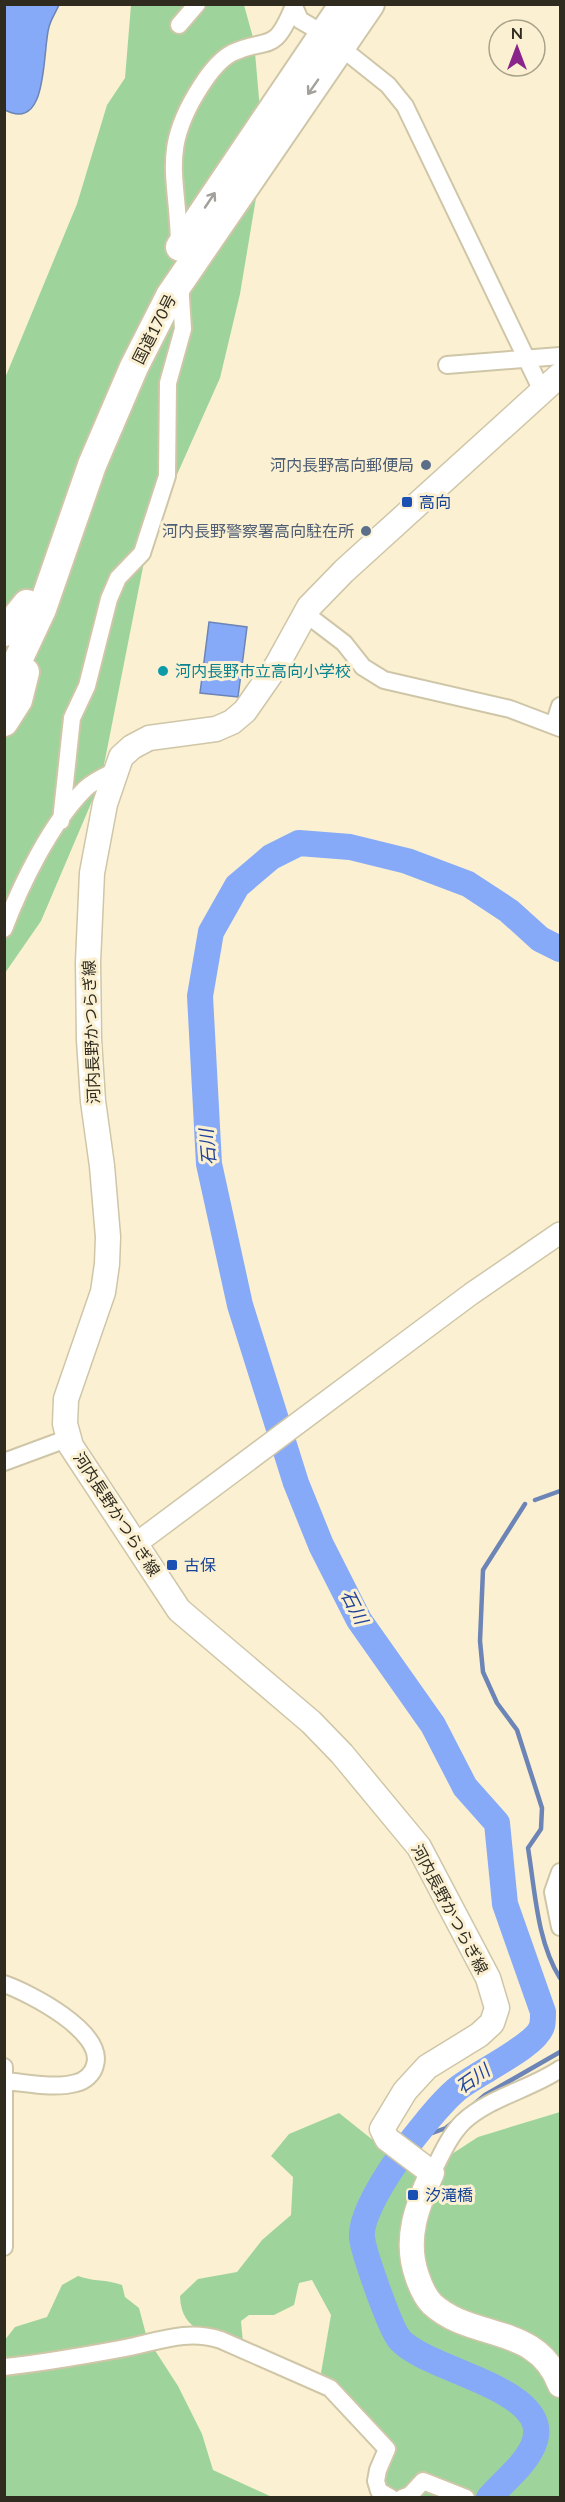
<svg xmlns="http://www.w3.org/2000/svg" width="565" height="2502" font-family="Lato,'Noto Sans JP',sans-serif">
<style>
.green{fill:#9ed49c}
.water{fill:#86aaf7;stroke:#6c84b6;stroke-width:1.5}
.lines{fill:none;stroke-linecap:round;stroke-linejoin:round}
.stream{stroke:#6c84b6;stroke-width:4.5}
.river{stroke:#86aaf7;stroke-width:26}
.minor-casing{stroke:#cfc6a8;stroke-width:20}
.tertiary-casing{stroke:#cfc6a8;stroke-width:24}
.secondary-casing{stroke:#cfc6a8;stroke-width:27}
.trunk-casing{stroke:#cfc6a8;stroke-width:32}
.minor{stroke:#fff;stroke-width:16}
.tertiary{stroke:#fff;stroke-width:21}
.secondary{stroke:#fff;stroke-width:24}
.trunk{stroke:#fff;stroke-width:28}
.oneway{stroke:#a1a09a}
.service-dot{fill:#5c6f8a;stroke:#fbf1d2;stroke-width:2}
.transit-dot{fill:#1a4fb4;stroke:#fbf1d2;stroke-width:2}
.culture-dot{fill:#0f9aa8;stroke:#fbf1d2;stroke-width:2}
.labels{text-anchor:middle;stroke-width:6;stroke-linejoin:round;paint-order:stroke}
.street-label{font-size:16px;fill:#2f2b1f;stroke:#fbf1d2}
.service-label{font-size:16px;fill:#4e5e75;stroke:#fbf1d2;text-anchor:end}
.transit-label{font-size:16px;fill:#164399;stroke:#fbf1d2;text-anchor:start}
.culture-label{font-size:16px;fill:#0d838f;stroke:#fbf1d2;text-anchor:start}
.water-label{font-size:18px;font-style:italic;fill:#20429a;stroke:#fbf1d2}
</style>
<rect width="100%" height="100%" fill="#fbf1d2"/>
<path class="green" d="M131,5H244L254,41L261,121L256,198L240,294L220,378L167,497L144,562L101,780L41,921L5,973V378L77,204L107,105L125,78Z
M560,2112V2497H379L394,2444L358,2406L321,2373L331,2315L312,2280L299,2283L294,2305L274,2315H249L241,2321L243,2343C212,2334 181,2334 180,2296L198,2279L237,2272L262,2240L291,2215L293,2177L271,2156L289,2134L339,2113L418,2176L478,2137Z
M78,2276C94,2282 106,2279 122,2285L125,2297L139,2308L147,2338L178,2386L202,2434L213,2470L272,2497H5L4,2341L15,2327L47,2317L62,2285Z"/>
<path class="water" d="M4,5H59C56,12 51,19 49,27C42,51 49,133 5,110Z
M209,622L247,627L238,697L200,693Z"/>
<g class="lines">
<path class="stream" d="M535,1500L560,1491
M525,1504L483,1570L480,1641L483,1672L497,1703L517,1730L542,1808L541,1829L528,1848C535,1890 537,1942 560,1978
M413,2140L446,2128L485,2095L560,2052"/>
<path class="river" d="M489,2498C503,2482 524,2466 533,2446C558,2389 429,2372 400,2340C390,2329 364,2253 362,2238C358,2204 430,2112 456,2090C474,2074 536,2047 542,2026C543,2022 543,2017 543,2012L505,1904L497,1823L465,1787L433,1725L359,1620L321,1545L296,1483L240,1305L209,1164L200,996L211,932L237,886L271,857L299,843L350,847L407,861L468,884L509,911L540,939L560,949"/>
<g class="minor-casing">
<path id="minor" d="M293,4L300,20L324,34L388,85L405,106L542,391
M179,25L197,4
M179,244C178,176 159,151 201,86C208,75 219,60 232,53C268,36 273,56 293,8
M447,365L560,356
M306,614L344,643L363,667L384,680L510,709L560,728
M554,725L560,706
M61,821L72,718L87,686L109,599L118,578L142,553L167,476L168,383L183,329L180,282
M4,929C21,884 51,823 85,789C93,781 107,775 117,770
M4,1462L69,1438
M560,1872L553,1892L560,1927
M4,1984C30,1993 105,2032 95,2065C93,2074 85,2081 76,2083C55,2089 28,2083 6,2081
M4,2067V2247
M432,2173C441,2156 449,2136 463,2122C490,2097 531,2089 560,2069
M4,2367C43,2363 82,2356 120,2349C155,2343 185,2328 221,2340L330,2388L387,2449L378,2470L376,2481L379,2491L391,2498
M402,2498L410,2495L423,2481L466,2498"/>
</g>
<g class="tertiary-casing">
<path id="tertiary" d="M137,1543L471,1294L560,1233"/>
</g>
<g class="secondary-casing">
<path id="secondary" d="M560,375L344,571L309,607L277,665L245,711L232,722L216,729L149,738L132,747L121,757L105,804L92,873L88,962L89,1040L93,1101L102,1166L108,1237L107,1264L103,1292L66,1399L65,1424L71,1446L179,1610L311,1722L342,1754L419,1847L488,1978L497,2008L492,2023L479,2035L427,2067L405,2091L382,2129L387,2139L432,2173C417,2206 404,2239 417,2276C420,2285 425,2297 432,2304C472,2341 537,2323 560,2385"/>
</g>
<g class="trunk-casing">
<path id="trunk" d="M180,247L344,4
M4,632L27,604
M4,690L42,609L92,465L134,367L170,296L370,4
M4,722L18,700L25,672"/>
</g>
<use href="#minor" class="minor"/>
<use href="#tertiary" class="tertiary"/>
<use href="#secondary" class="secondary"/>
<use href="#trunk" class="trunk"/>
</g>
<defs><path id="oneway-shaft" d="M-6 0H5M1.5-3L5.5 0L1.5 3" fill="none" stroke-width="1.6" stroke-linecap="round" stroke-linejoin="round" transform="scale(1.5)"/></defs>
<g class="oneway">
<use href="#oneway-shaft" transform="translate(313 87) rotate(125)"/>
<use href="#oneway-shaft" transform="translate(210 200) rotate(-56)"/>
</g>
<g class="service-dot">
<circle cx="426" cy="465" r="6"/>
<circle cx="366" cy="531" r="6"/>
</g>
<g class="transit-dot">
<rect x="401" y="496" width="12" height="12" rx="3"/>
<rect x="166" y="1559" width="12" height="12" rx="3"/>
<rect x="407" y="2189" width="12" height="12" rx="3"/>
</g>
<circle class="culture-dot" cx="163" cy="671" r="6"/>
<g class="labels">
<g class="street-label">
<text transform="translate(154 329) rotate(-63)" y="6">国道170号</text>
<text transform="translate(91 1032) rotate(-92)" y="6">河内長野かつらぎ線</text>
<text transform="translate(117 1514) rotate(57)" y="6">河内長野かつらぎ線</text>
<text transform="translate(450 1909) rotate(62)" y="6">河内長野かつらぎ線</text>
</g>
<g class="service-label">
<text x="414" y="471">河内長野高向郵便局</text>
<text x="354" y="537">河内長野警察署高向駐在所</text>
</g>
<g class="transit-label">
<text x="419" y="508">高向</text>
<text x="184" y="1571">古保</text>
<text x="425" y="2201">汐滝橋</text>
</g>
<g class="culture-label">
<text x="175" y="677">河内長野市立高向小学校</text>
</g>
<g class="water-label">
<text transform="translate(208 1147) rotate(-95)" y="6">石川</text>
<text transform="translate(354 1607) rotate(63)" y="6">石川</text>
<text transform="translate(473 2079) rotate(-35)" y="6">石川</text>
</g>
</g>
<rect width="565" height="2502" fill="none" stroke="#2f2b1f" stroke-width="12"/>
<g transform="translate(517 48)"><circle r="28" fill="#fbf1d2" stroke="#a9a28a" stroke-width="1.5"/>
<path d="M0-4.5L10 22L0 15L-10 22Z" fill="#8a238a"/>
<text y="-9" font-size="16" font-weight="bold" text-anchor="middle" fill="#2f2b1f">N</text>
</g>
</svg>
